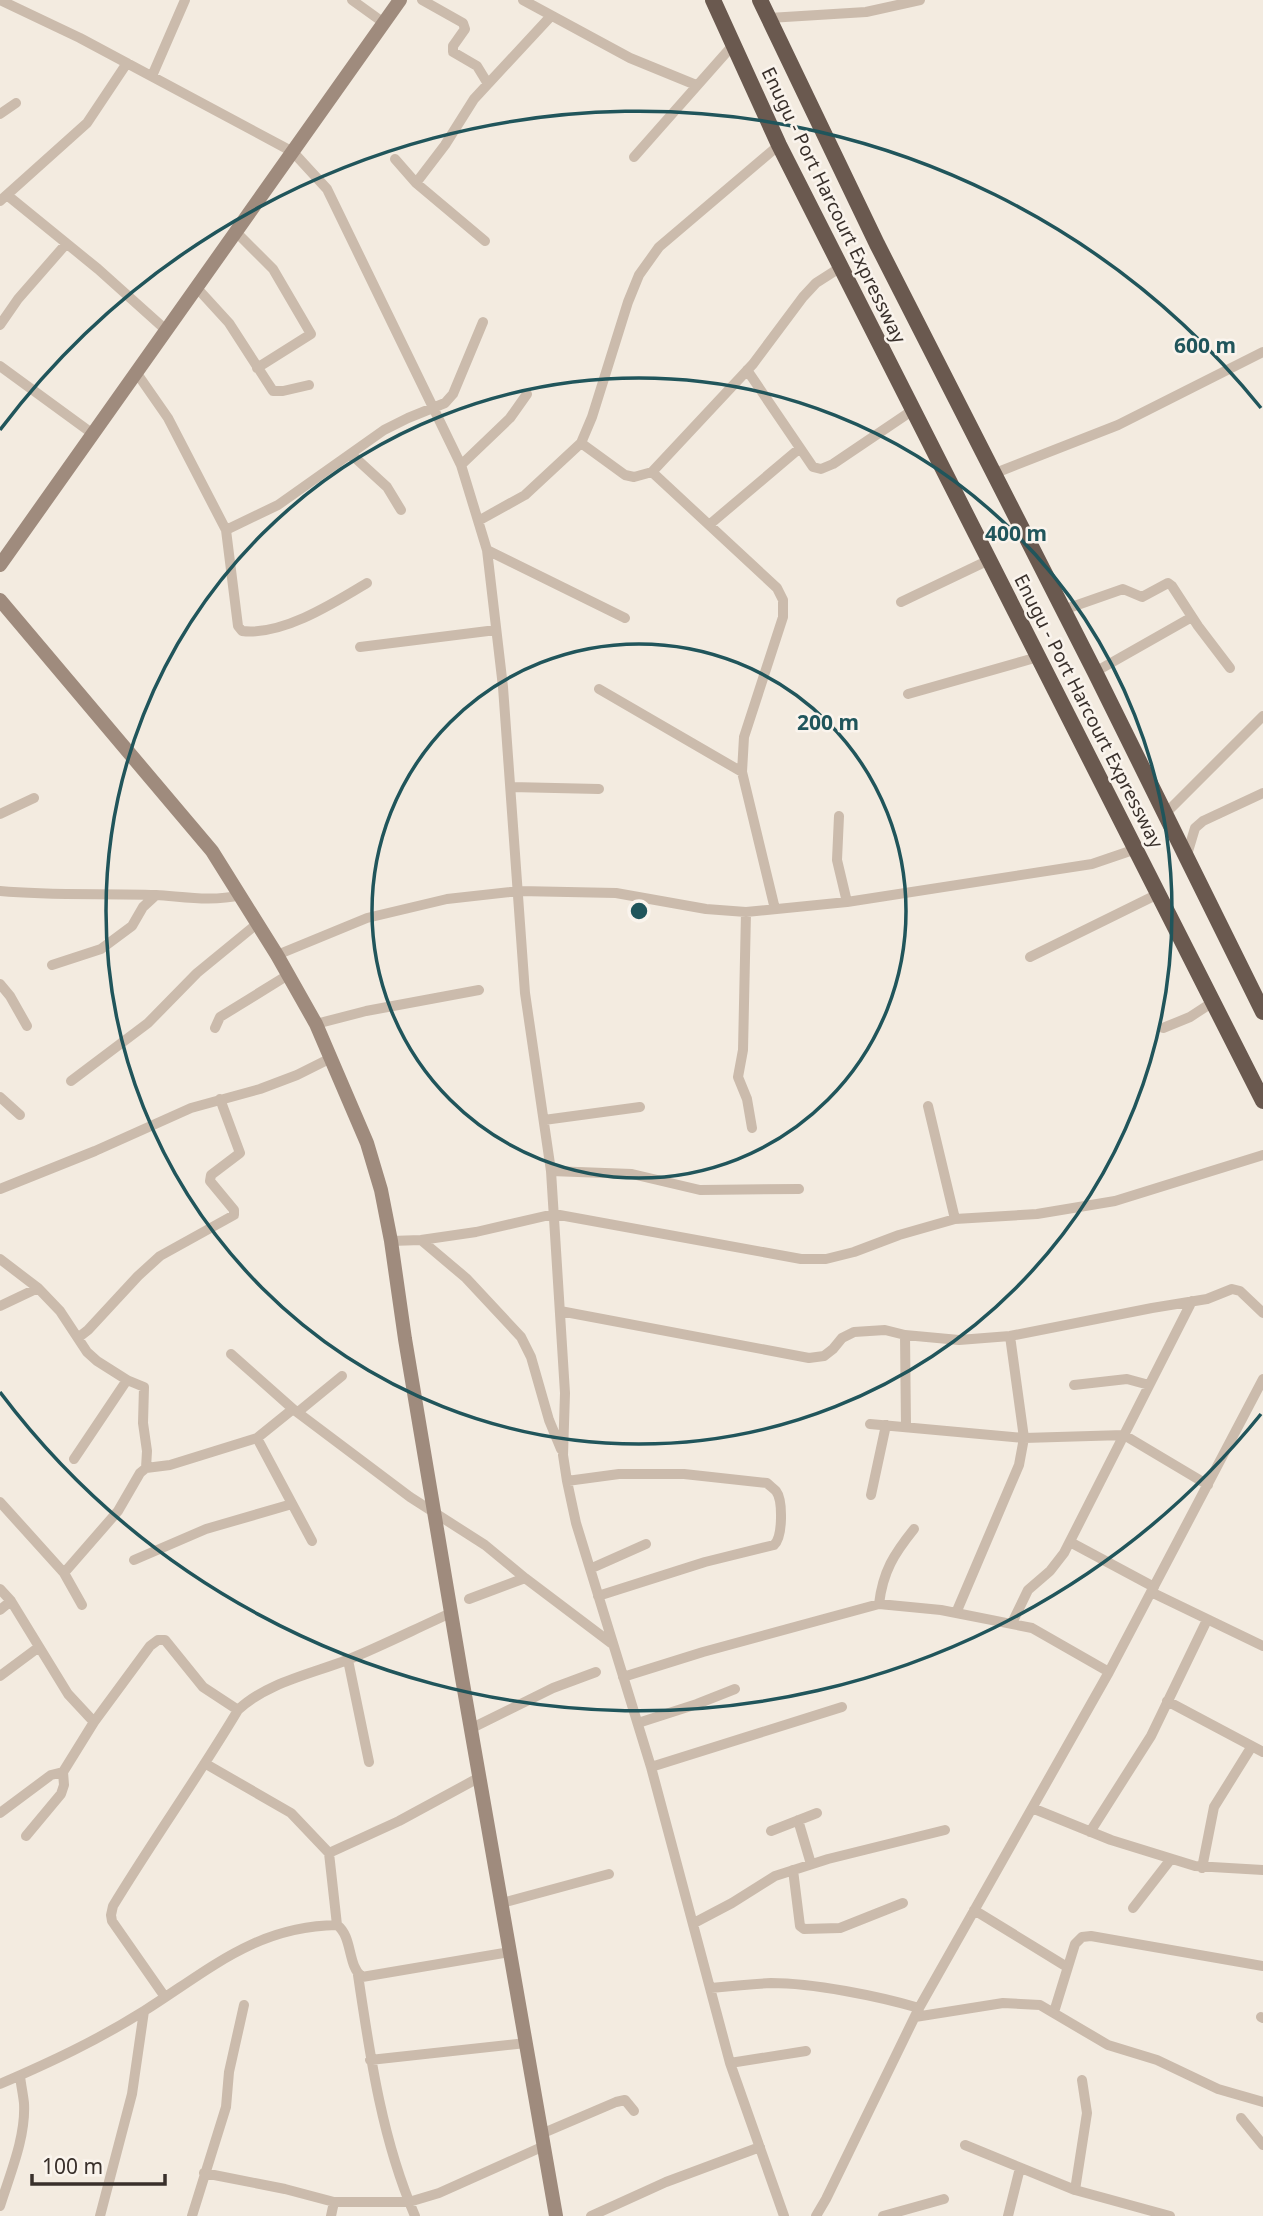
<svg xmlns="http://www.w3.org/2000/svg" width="1263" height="2216" font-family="'Noto Sans',sans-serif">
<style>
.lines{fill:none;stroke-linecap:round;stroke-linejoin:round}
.minor{stroke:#cbbbac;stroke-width:10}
.secondary{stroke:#9f8b7d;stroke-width:14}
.trunk{stroke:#6a594f;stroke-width:16}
.ring{fill:none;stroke:#20555b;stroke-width:3.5}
.labels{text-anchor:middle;stroke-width:5;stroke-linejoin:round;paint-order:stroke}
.street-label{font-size:19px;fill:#39302b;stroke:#faf4ed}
.centre{fill:#20555b;stroke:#faf4ed;stroke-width:3.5}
.ring-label{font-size:21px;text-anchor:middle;font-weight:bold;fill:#20555b;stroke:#faf4ed;stroke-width:5;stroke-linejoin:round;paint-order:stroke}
</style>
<rect width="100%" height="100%" fill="#f3ebe0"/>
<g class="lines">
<path class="minor" d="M0,0L80,38L293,152L327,189L461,465L487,550L503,687L525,993L551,1171L565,1393L563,1455L567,1481L576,1523L651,1767L730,2063L784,2216
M352,0L384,23
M422,0L463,23L465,29L453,46V52L477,66L488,84
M523,0L630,58L696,85
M769,18L866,12L920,0
M152,76L185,0
M0,114L16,103
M634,157L733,45
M395,159L416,183L485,241
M416,183L445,145L474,99L551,16
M7,195L98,269L166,330
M0,201L87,123L127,63
M237,233L273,269L311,334L257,368
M197,288L229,323L273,391H283L309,385
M0,325L18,299L66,244
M0,366L93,434
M747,370L813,467L821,469L833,464L913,410
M136,372L168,418L226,530L278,505L384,430L408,418L445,403L453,394L483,322
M581,443L625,475L634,477L652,472L753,364L803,297L816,283L841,267
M351,454L387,487L401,510
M461,465L510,418L527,394
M652,472L777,588L783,600V617L744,737L742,772L775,909
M993,474L1118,425L1263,352
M480,520L525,495L581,443L592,417L628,302L639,275L659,247L779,145
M709,525L800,448
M226,530L238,626L242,631C282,636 334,603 367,583
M487,550L625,618
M901,602L989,560
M1063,610L1123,589L1142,597L1168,583L1172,586L1198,626L1230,668
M360,647L496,630
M1095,672L1192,617
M599,689L742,772
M908,694L1038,657
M511,787L599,789
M0,814L34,798
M1165,814L1263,716
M839,816L837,860L847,902
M1186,858L1195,828L1203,821L1263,793
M0,891C52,896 104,893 156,895C186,897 212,902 241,895
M746,912L743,1050L738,1077L747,1099L752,1128
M277,955L367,918L447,899L519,891L616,893L706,909L746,912L847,902L1092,864L1136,849
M1030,957L1158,894
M52,965L101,949L132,926L143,907L156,895
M0,984L10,996L27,1026
M316,1024L366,1011L479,990
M215,1028L220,1017L288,975
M1163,1028L1190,1017L1213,1002
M71,1081L148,1023L197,973L258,923
M0,1097L20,1115
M928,1106L955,1219
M544,1120L640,1107
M551,1171L632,1174L700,1190L799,1189
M0,1189L95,1151L191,1108L260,1089L297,1075L331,1058
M421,1240L466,1278L521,1337L531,1357L549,1420L561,1449
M391,1241L421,1240L476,1232L554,1214L801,1259H826L854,1252L899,1235L955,1219L1037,1214L1115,1201L1263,1155
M0,1259L38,1288L60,1311L87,1352L97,1361L127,1380L144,1387L143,1423L147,1451L146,1468
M0,1306L38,1288
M560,1311L809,1358L824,1356L833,1349L842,1338L854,1332L885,1330L905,1335L959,1340L1010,1336L1152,1308L1207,1299L1232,1289L1240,1291L1263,1313
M905,1335L906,1427
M79,1337L88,1330L138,1276L160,1256L234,1215V1210L210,1181L211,1175L240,1153L220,1099
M231,1354L293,1409L410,1497L485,1545L525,1578L611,1643
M1074,1385L1127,1379L1149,1385
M298,1412L342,1376
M870,1424L1024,1438L1124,1435L1208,1485
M257,1438L312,1541
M74,1459L127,1380
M567,1481L619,1474H684L767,1483C770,1486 773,1488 776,1491C783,1500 783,1537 774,1545L705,1562L598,1596
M871,1495L886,1425
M0,1502L64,1573
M1070,1542L1154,1587
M134,1560L206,1529L292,1504
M592,1568L646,1544
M0,1589L11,1601L68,1694L94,1722
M1151,1592L1263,1646
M469,1599L525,1578
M879,1604C883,1571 894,1554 914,1529
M82,1605L64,1573L118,1511L140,1473L146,1468L170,1465L257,1438L293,1409
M0,1610L11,1601
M956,1613L1019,1465L1024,1438L1010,1336
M1012,1623L1028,1590L1050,1571L1064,1553L1192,1301
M348,1660L369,1762
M0,1676L39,1647
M623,1677L703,1652L879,1604L941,1610L1032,1628L1109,1672
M1167,1701L1263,1752
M638,1723L697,1704L735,1689
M472,1728L553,1688L596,1672
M206,1764L291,1813L329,1853L337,1925
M651,1767L842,1707
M1032,1808L1111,1840L1195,1866L1263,1870
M0,1813L51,1775L63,1772
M798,1820L811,1864
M771,1831L817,1813
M1090,1832L1151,1736L1207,1620
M26,1836L61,1794L64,1785L63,1772L94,1722L150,1646L158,1640H165L203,1687L238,1710
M329,1853L399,1821L480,1777
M1202,1868L1214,1807L1252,1746
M793,1870L800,1926L804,1929L840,1928L903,1903
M502,1903L609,1874
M1133,1908L1171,1859
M974,1910L1067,1967
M694,1923L732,1903L775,1876L828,1859L945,1830
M358,1975C370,2056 382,2140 415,2216
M711,1988C731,1986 751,1984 771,1983C813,1983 878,1996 919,2008
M165,1997L112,1921L111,1915L113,1906C153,1840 198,1777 238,1710C266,1683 311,1674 347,1660C382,1646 417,1628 451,1613
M1054,2012L1075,1944L1082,1937L1091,1936L1263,1966
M915,2017L1003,2003L1040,2005L1108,2045L1157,2060L1218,2089L1263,2102
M1261,2017L1263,2018
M370,2060L526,2043
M730,2063L806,2051
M1082,2080L1087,2113L1075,2190L1170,2216
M0,2084C51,2062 96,2041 144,2011C209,1970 256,1926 337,1925C353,1937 347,1965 362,1977L510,1952
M1241,2118L1263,2145
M541,2134L616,2102L625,2100L634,2111
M965,2145L1075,2190
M204,2173L285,2189L334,2202H409L439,2193L544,2146
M0,2206C10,2174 26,2137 24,2103C23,2094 21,2085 20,2076
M100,2216L132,2094L144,2011
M192,2216L226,2107L229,2072L244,2005
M331,2216L334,2202
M591,2216L666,2182L760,2147
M816,2216L826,2199L919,2008L1109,1672L1263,1379
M883,2216L944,2199
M1008,2216L1020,2168"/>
<path class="secondary" d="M0,565L400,0
M0,600L212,851L277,955L316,1024L367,1143L381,1190L391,1241L405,1339L462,1678L556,2216"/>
<path class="trunk" d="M713,0L779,145L1263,1101
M760,0L877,244L1095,672L1263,1012"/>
</g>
<g class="ring">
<circle cx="639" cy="911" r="267"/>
<circle cx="639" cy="911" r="533"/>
<path d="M1261 1414A800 800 0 0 1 0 1392M0 430A800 800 0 0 1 1261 408"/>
</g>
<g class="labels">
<g class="street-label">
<text transform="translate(834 205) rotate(64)" y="7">Enugu - Port Harcourt Expressway</text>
<text transform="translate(1089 711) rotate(63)" y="7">Enugu - Port Harcourt Expressway</text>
</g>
</g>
<circle cx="639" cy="911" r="10" class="centre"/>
<g class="ring-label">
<text x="1205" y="353">600 m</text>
<text x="1016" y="541">400 m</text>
<text x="828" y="730">200 m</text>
</g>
<path d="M32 2174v10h133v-10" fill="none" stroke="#39302b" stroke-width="3.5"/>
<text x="42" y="2174" font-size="21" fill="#39302b" stroke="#faf4ed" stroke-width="5" paint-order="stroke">100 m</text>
</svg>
